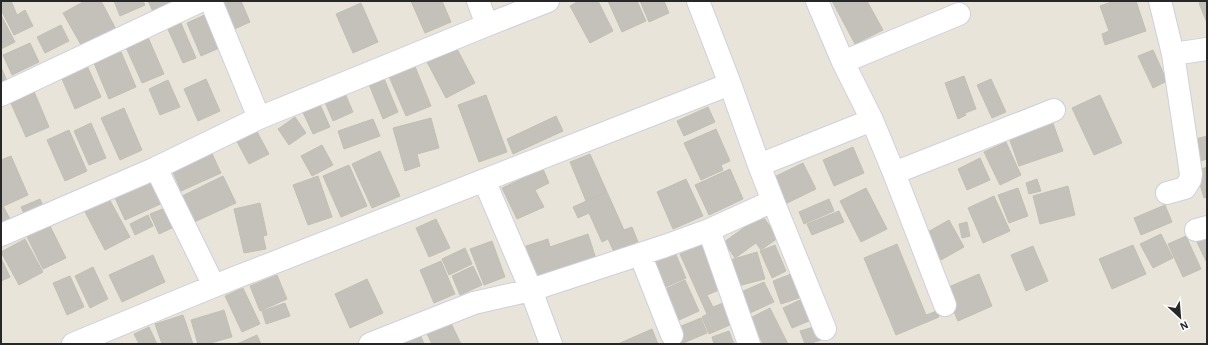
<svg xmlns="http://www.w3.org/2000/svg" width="1208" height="345" font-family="'Alegreya Sans',sans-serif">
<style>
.building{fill:#c3c1b9;stroke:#c2c0b4}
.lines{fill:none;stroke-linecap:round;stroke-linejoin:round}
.minor-casing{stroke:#cfcfde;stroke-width:24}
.minor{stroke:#fff;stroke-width:22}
</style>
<rect width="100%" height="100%" fill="#e8e4d9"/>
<path class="building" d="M2,1H11L17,15L25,10L33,26L14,35L1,10V2Z
M85,1H101L118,33L85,52L63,13Z
M114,1H143L145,5L120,16Z
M148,1H178L155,16Z
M222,1H241L250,22L230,31Z
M411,1H442L451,22L425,33Z
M579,1H598L613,31L590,43L570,6Z
M608,1H637L646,21L622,32Z
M640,1H664L669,13L649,22Z
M832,1H867L883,30L855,44Z
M1114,1H1136L1146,31L1105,45L1102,34L1109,31L1100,6Z
M1203,1H1207V23L1199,3Z
M361,3L378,42L353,53L336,14Z
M209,13L224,46L201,56L187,23Z
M1,15L15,42L1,49Z
M180,21L196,58L183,63L167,27Z
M61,25L69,41L45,53L37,37Z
M147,35L164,74L142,83L125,45Z
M30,43L39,62L12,75L3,55Z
M456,47L475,83L446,98L427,62Z
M1153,50L1167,81L1153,88L1138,56Z
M121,52L136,87L109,99L94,63Z
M85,61L101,97L75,109L59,72Z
M414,64L431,106L406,116L388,74Z
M1,67L7,81L1,84Z
M383,76L398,112L383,119L368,82Z
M964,76L976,109L965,113L966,115L958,119L945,83Z
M206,79L220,111L198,121L184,89Z
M991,79L1006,112L992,118L977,85Z
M168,80L180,107L160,115L149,89Z
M33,89L49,127L26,137L9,99Z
M344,91L353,112L333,121L324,100Z
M486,95L507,152L479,162L458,105Z
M1100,95L1122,143L1094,155L1072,108Z
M318,100L330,127L313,134L301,108Z
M708,107L715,122L684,136L677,121Z
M124,108L142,150L120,160L101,118Z
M556,116L563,131L513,154L507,139Z
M295,117L306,133L289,145L278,129Z
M431,118L439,148L417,154L420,166L405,171L393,128Z
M1051,118L1063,151L1019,166L1007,132Z
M373,119L380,136L344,149L338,131Z
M91,123L106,158L89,165L74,131Z
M254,126L269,154L249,164L234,136Z
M716,129L730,161L721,165L723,170L701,180L684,143Z
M69,130L87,171L65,181L47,140Z
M1207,136V159L1197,162L1192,140Z
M1006,142L1021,175L1000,185L984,152Z
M322,145L333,165L312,176L301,156Z
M209,147L221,173L181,191L170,165Z
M853,147L864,173L834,186L823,160Z
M380,151L400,196L372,208L352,164Z
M590,154L607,192L586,201L570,162Z
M11,156L28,195L4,206L1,199V160Z
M980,158L990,180L967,190L958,169Z
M803,163L816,189L783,205L770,179Z
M349,165L367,206L341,217L323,176Z
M1207,167V197L1204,198L1196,171Z
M543,169L549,183L535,190L544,207L517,219L502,188Z
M730,169L743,199L709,215L695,185Z
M152,172L165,202L125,220L112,191Z
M223,176L236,203L192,223L180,197Z
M318,176L332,217L308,225L293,185Z
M686,179L703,216L673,229L657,192Z
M1037,179L1041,191L1029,194L1026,183Z
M1068,186L1075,215L1040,224L1033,196Z
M866,188L887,229L861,242L840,201Z
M1018,188L1028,216L1009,223L998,195Z
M607,192L624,230L632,227L638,242L614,252L608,239L602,242L589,213L578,218L573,207Z
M107,195L130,237L105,250L83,208Z
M994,196L1010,231L983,243L968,208Z
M40,199L44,208L25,216L21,207Z
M829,199L834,211L804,224L799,212Z
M1,202L10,219L1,224Z
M260,203L267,235L263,236L266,249L244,253L234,209Z
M1165,205L1172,222L1141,235L1134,218Z
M165,208L174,227L159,234L150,214Z
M839,211L844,222L812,235L807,224Z
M148,215L153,226L135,235L130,224Z
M762,215L778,238L761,250L756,243L735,258L724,242Z
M436,219L450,248L429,257L416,228Z
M949,220L964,247L941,260L926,233Z
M967,222L970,236L962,238L959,224Z
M49,224L66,258L43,269L26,235Z
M588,234L597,262L537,278L526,246L548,239L550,247Z
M1161,234L1173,258L1153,268L1140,244Z
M1207,235V263L1196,240Z
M1186,236L1201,269L1183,277L1168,244Z
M25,239L43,272L19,285L1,252Z
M492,241L505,277L484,285L470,249Z
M705,243L724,288L707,295L713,307L723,303L732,324L709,334L702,317L707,314L680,254Z
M897,244L926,315L937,311L939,317L896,335L864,258Z
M775,245L786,271L772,278L760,251Z
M1133,245L1146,274L1112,289L1099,259Z
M1033,246L1048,281L1026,291L1011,255Z
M465,248L472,264L449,275L442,259Z
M674,250L686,278L659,290L646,262Z
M757,252L765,279L734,287L727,261Z
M153,255L165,282L122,302L109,275Z
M1,258L10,277L1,281Z
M441,261L455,294L434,303L420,270Z
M473,266L482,285L460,295L452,276Z
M93,267L108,299L90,308L75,276Z
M791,274L799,298L781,304L773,281Z
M979,274L992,306L958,321L944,289Z
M277,275L287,299L260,311L250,286Z
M70,276L84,307L67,315L53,283Z
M367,279L383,313L350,328L335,294Z
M685,280L699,311L670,324L656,293Z
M764,282L774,302L750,313L741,292Z
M243,288L260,324L242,332L225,296Z
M800,300L809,321L792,328L783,308Z
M285,303L290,316L266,324L262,311Z
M770,308L788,344H763L750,318Z
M224,310L232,337L207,344H198L191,320Z
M183,315L193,344H162L155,324Z
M701,318L707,333L681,344L674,329Z
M450,321L461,344H432L426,332Z
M817,326L821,340L808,344H805L800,331Z
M149,327L157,344H139L134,334Z
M652,329L658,344H618Z
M729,331L734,344H714L712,337Z
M420,334L424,344H397Z
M257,335L261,344H237Z"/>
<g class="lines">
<g class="minor-casing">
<path id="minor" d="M211,1L259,118
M478,1L487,25
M1160,1L1173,54L1207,49
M843,62L959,14
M1,95L200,1
M872,120L894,173L1054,110
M759,165L872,120L843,62L817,1
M156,168L214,286
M894,173L945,305
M484,180L531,290L551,344
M1167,193L1185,188L1190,180L1191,174L1173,54
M773,201L825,329
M709,230L749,344
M1196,230L1207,227
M1,235L156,168L259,118L487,25L548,1
M640,254L672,335
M73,344L214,286L730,84
M370,344L474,303L531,290L665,246L709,230L773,201L759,165L730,84L698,1"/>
</g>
<use href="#minor" class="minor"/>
</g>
<rect width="1208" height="345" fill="none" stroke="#272727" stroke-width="4"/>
<g transform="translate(1180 317) rotate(154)" stroke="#ffffff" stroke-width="3" paint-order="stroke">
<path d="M0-3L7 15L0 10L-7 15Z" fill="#272727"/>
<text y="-6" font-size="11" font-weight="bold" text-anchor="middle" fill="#272727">N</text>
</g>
</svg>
